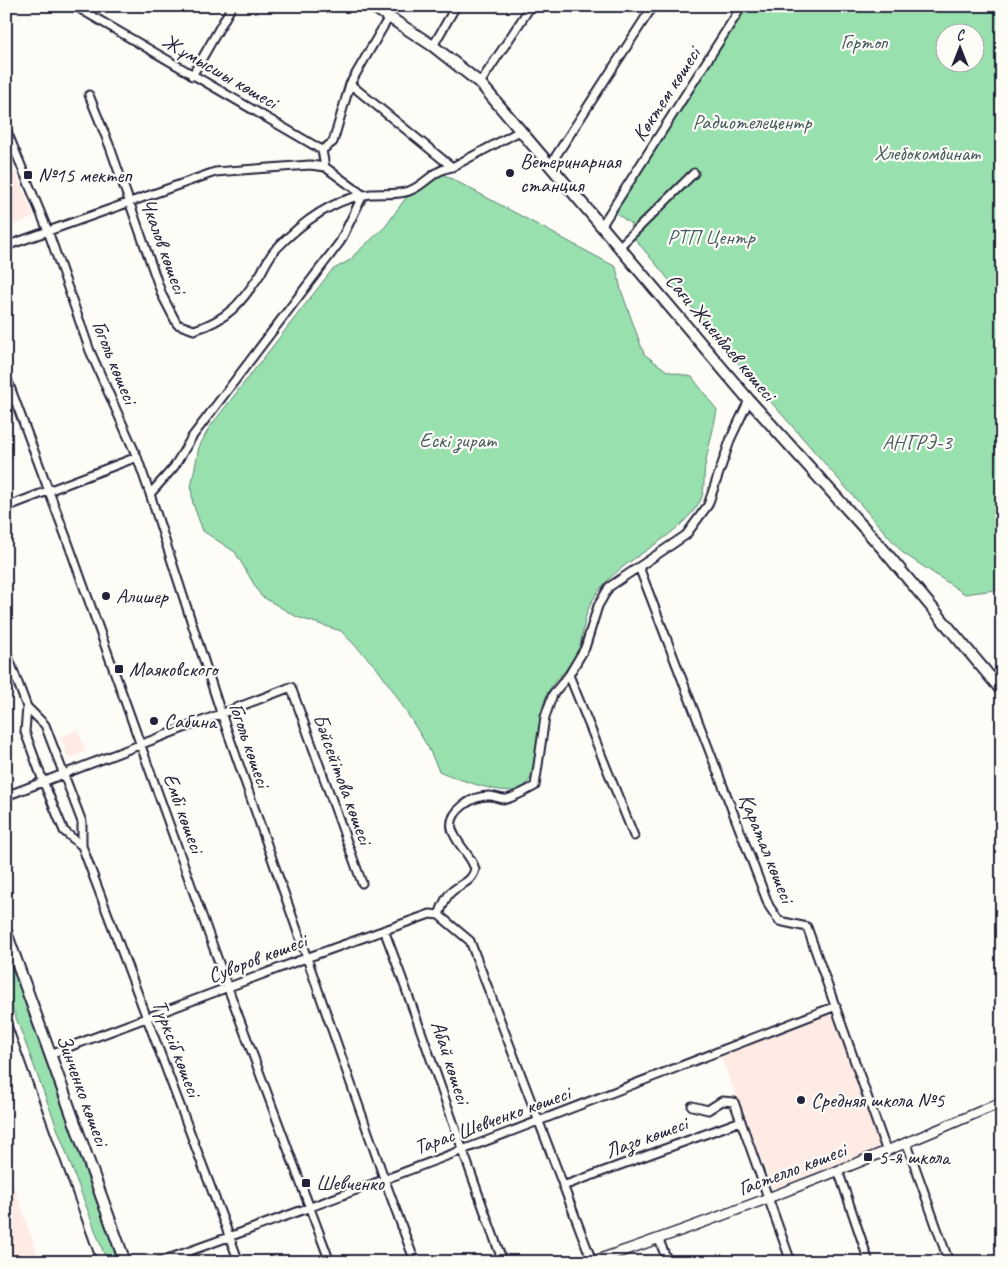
<svg xmlns="http://www.w3.org/2000/svg" width="1008" height="1268" font-family="Caveat,sans-serif">
<style>
.built{fill:#fdebe4}
.green{fill:#98e0ae;stroke:#5d8174;fill-rule:evenodd}
.lines{fill:none;stroke-linecap:round;stroke-linejoin:round}
.minor-casing{stroke:#22223b;stroke-width:11}
.tertiary-casing{stroke:#22223b;stroke-width:12}
.secondary-casing{stroke:#22223b;stroke-width:14}
.minor{stroke:#fdfcf7;stroke-width:7}
.tertiary{stroke:#fdfcf7;stroke-width:9}
.secondary{stroke:#fdfcf7;stroke-width:10}
.rail{stroke:#22223b;stroke-width:2}
.poi-dot{fill:#22223b;stroke:#fdfcf7;stroke-width:2}
.labels{text-anchor:middle;stroke-width:4.5;stroke-linejoin:round;paint-order:stroke}
.park-label{font-size:21px;fill:#455b5e;stroke:#fdfcf7}
.street-label{font-size:21px;fill:#22223b;stroke:#fdfcf7}
.poi-label{font-size:21px;fill:#22223b;stroke:#fdfcf7;text-anchor:start}
</style>
<rect width="100%" height="100%" fill="#fdfcf7"/>
<filter id="ink" filterUnits="userSpaceOnUse"><feTurbulence type="fractalNoise" baseFrequency=".02" numOctaves="2"/><feDisplacementMap in="SourceGraphic" scale="10" xChannelSelector="R" yChannelSelector="G"/><feConvolveMatrix kernelMatrix="1 2 1 2 8 2 1 2 1" color-interpolation-filters="sRGB"/></filter>
<g filter="url(#ink)">
<path class="built" d="M16,173L34,217L6,228V177Z
M77,730L86,751L69,758L60,737Z
M830,1011L882,1146L773,1189L720,1054Z
M6,1163L40,1262H6Z"/>
<path class="green" d="M738,6H1002V589L965,594L903,553L758,387L630,233L631,224L609,208ZM946,32H976V62H946Z
M441,173L616,267L621,290L644,354L667,371L692,377L717,410C714,429 708,447 705,466C703,477 706,493 699,503C672,546 612,559 590,605C582,621 584,640 576,656C567,673 551,679 544,702C536,727 544,772 522,788C508,798 454,778 439,771L428,747L394,692L376,667L341,631L297,617L261,596L235,552L203,531L193,504L191,487L199,447L209,428L332,270L352,259L354,255L385,227L405,199Z
M6,950L118,1262H107L6,991Z"/>
<g class="lines">
<g class="minor-casing">
<path id="minor" d="M75,6L322,150
M6,9L8,6
M433,46L456,6
M192,76L232,6
M480,83L531,6
M350,84L452,167
M89,95L110,147L162,295L177,324L194,330C228,320 242,302 261,273C265,265 269,257 275,250C299,225 329,201 364,195C378,192 396,196 409,191C426,185 432,170 452,167L520,131
M6,129L48,231L90,351L137,457L150,494L221,713L384,1178L415,1262
M322,150L333,142L350,84L389,17
M322,150L325,167
M550,165L653,6
M602,225L742,6
M6,246L215,172L310,165L325,167L363,195
M620,246L694,173
M6,376L66,537L228,988L330,1262
M150,494L174,467L192,437L340,242L363,195
M6,507L137,457
M639,567L769,906L779,921L807,927L887,1152
M6,651L27,707L45,725L82,822V846L239,1262
M569,675L634,836
M27,707L25,732L43,781L64,831L82,846
M6,796L291,687L362,883
M439,915C442,907 444,900 450,893C459,884 472,883 475,869C471,855 456,844 452,829C448,811 473,796 488,796C494,795 500,800 507,799C517,796 526,791 535,786L545,717L553,694L569,675L585,648L598,606L609,587L686,535L708,505L731,438L749,400
M384,930C426,1040 462,1152 503,1262
M50,1054L306,958L430,914L439,915L470,941L592,1261
M692,1106L708,1110L722,1101L734,1102L791,1262
M907,1144L949,1262
M838,1170L869,1262
M563,1186L741,1121
M659,1240L668,1262
M159,1262C387,1181 611,1093 836,1006"/>
</g>
<g class="tertiary-casing">
<path id="tertiary" d="M591,1262C730,1215 867,1161 1002,1102"/>
</g>
<g class="secondary-casing">
<path id="secondary" d="M372,6L433,46L480,83L749,400L882,548L1002,691
M6,932L125,1262"/>
</g>
<use href="#minor" class="minor"/>
<use href="#tertiary" class="tertiary"/>
<use href="#secondary" class="secondary"/>
<path class="rail" d="M6,1009L97,1262"/>
</g>
</g>
<g class="poi-dot">
<circle cx="510" cy="173" r="5"/>
<rect x="23" y="170" width="10" height="10" rx="2.5"/>
<circle cx="106" cy="596" r="5"/>
<rect x="114" y="664" width="10" height="10" rx="2.5"/>
<circle cx="154" cy="721" r="5"/>
<circle cx="801" cy="1100" r="5"/>
<rect x="863" y="1152" width="10" height="10" rx="2.5"/>
<rect x="301" y="1178" width="10" height="10" rx="2.5"/>
</g>
<g class="labels">
<g class="park-label">
<text x="864" y="49">Гортоп</text>
<text x="752" y="129">Радиотелецентр</text>
<text x="927" y="160">Хлебокомбинат</text>
<text x="711" y="244">РТП Центр</text>
<text x="458" y="447">Ескі зират</text>
<text x="917" y="449">АНГРЭ-3</text>
</g>
<g class="street-label">
<text transform="translate(220 71) rotate(30)" y="7">Жұмысшы көшесі</text>
<text transform="translate(666 94) rotate(-57)" y="7">Көктем көшесі</text>
<text transform="translate(164 246) rotate(70)" y="7">Чкалов көшесі</text>
<text transform="translate(721 337) rotate(50)" y="7">Сағи Жиенбаев көшесі</text>
<text transform="translate(115 362) rotate(68)" y="7">Гоголь көшесі</text>
<text transform="translate(250 745) rotate(71)" y="7">Гоголь көшесі</text>
<text transform="translate(343 779) rotate(70)" y="7">Бәйсейітова көшесі</text>
<text transform="translate(184 813) rotate(70)" y="7">Ембі көшесі</text>
<text transform="translate(767 848) rotate(68)" y="7">Қаратал көшесі</text>
<text transform="translate(257 958) rotate(-21)" y="7">Суворов көшесі</text>
<text transform="translate(177 1048) rotate(69)" y="7">Түрксіб көшесі</text>
<text transform="translate(451 1062) rotate(72)" y="7">Абай көшесі</text>
<text transform="translate(83 1090) rotate(70)" y="7">Зинченко көшесі</text>
<text transform="translate(492 1120) rotate(-20)" y="7">Тарас Шевченко көшесі</text>
<text transform="translate(646 1137) rotate(-20)" y="7">Лазо көшесі</text>
<text transform="translate(792 1169) rotate(-21)" y="7">Гастелло көшесі</text>
</g>
<g class="poi-label">
<text x="520" y="168">Ветеринарная<tspan x="520" dy="24">станция</tspan></text>
<text x="38" y="182">№15 мектеп</text>
<text x="116" y="603">Алишер</text>
<text x="129" y="676">Маяковского</text>
<text x="164" y="728">Сабина</text>
<text x="811" y="1107">Средняя школа №5</text>
<text x="878" y="1164">5-я школа</text>
<text x="316" y="1190">Шевченко</text>
</g>
</g>
<rect width="1008" height="1268" fill="none" stroke="#fdfcf7" stroke-width="25"/>
<rect x="12" y="12" width="983" height="1243" fill="none" stroke="#22223b" stroke-width="2" filter="url(#ink)"/>
<g transform="translate(960 48)"><circle r="24" fill="#fdfcf7" stroke="#a5a5ac"/>
<path d="M0-4L9 19L0 12L-9 19Z" fill="#22223b"/>
<text y="-8" font-size="14" font-weight="bold" text-anchor="middle" fill="#22223b">С</text>
</g>
</svg>
